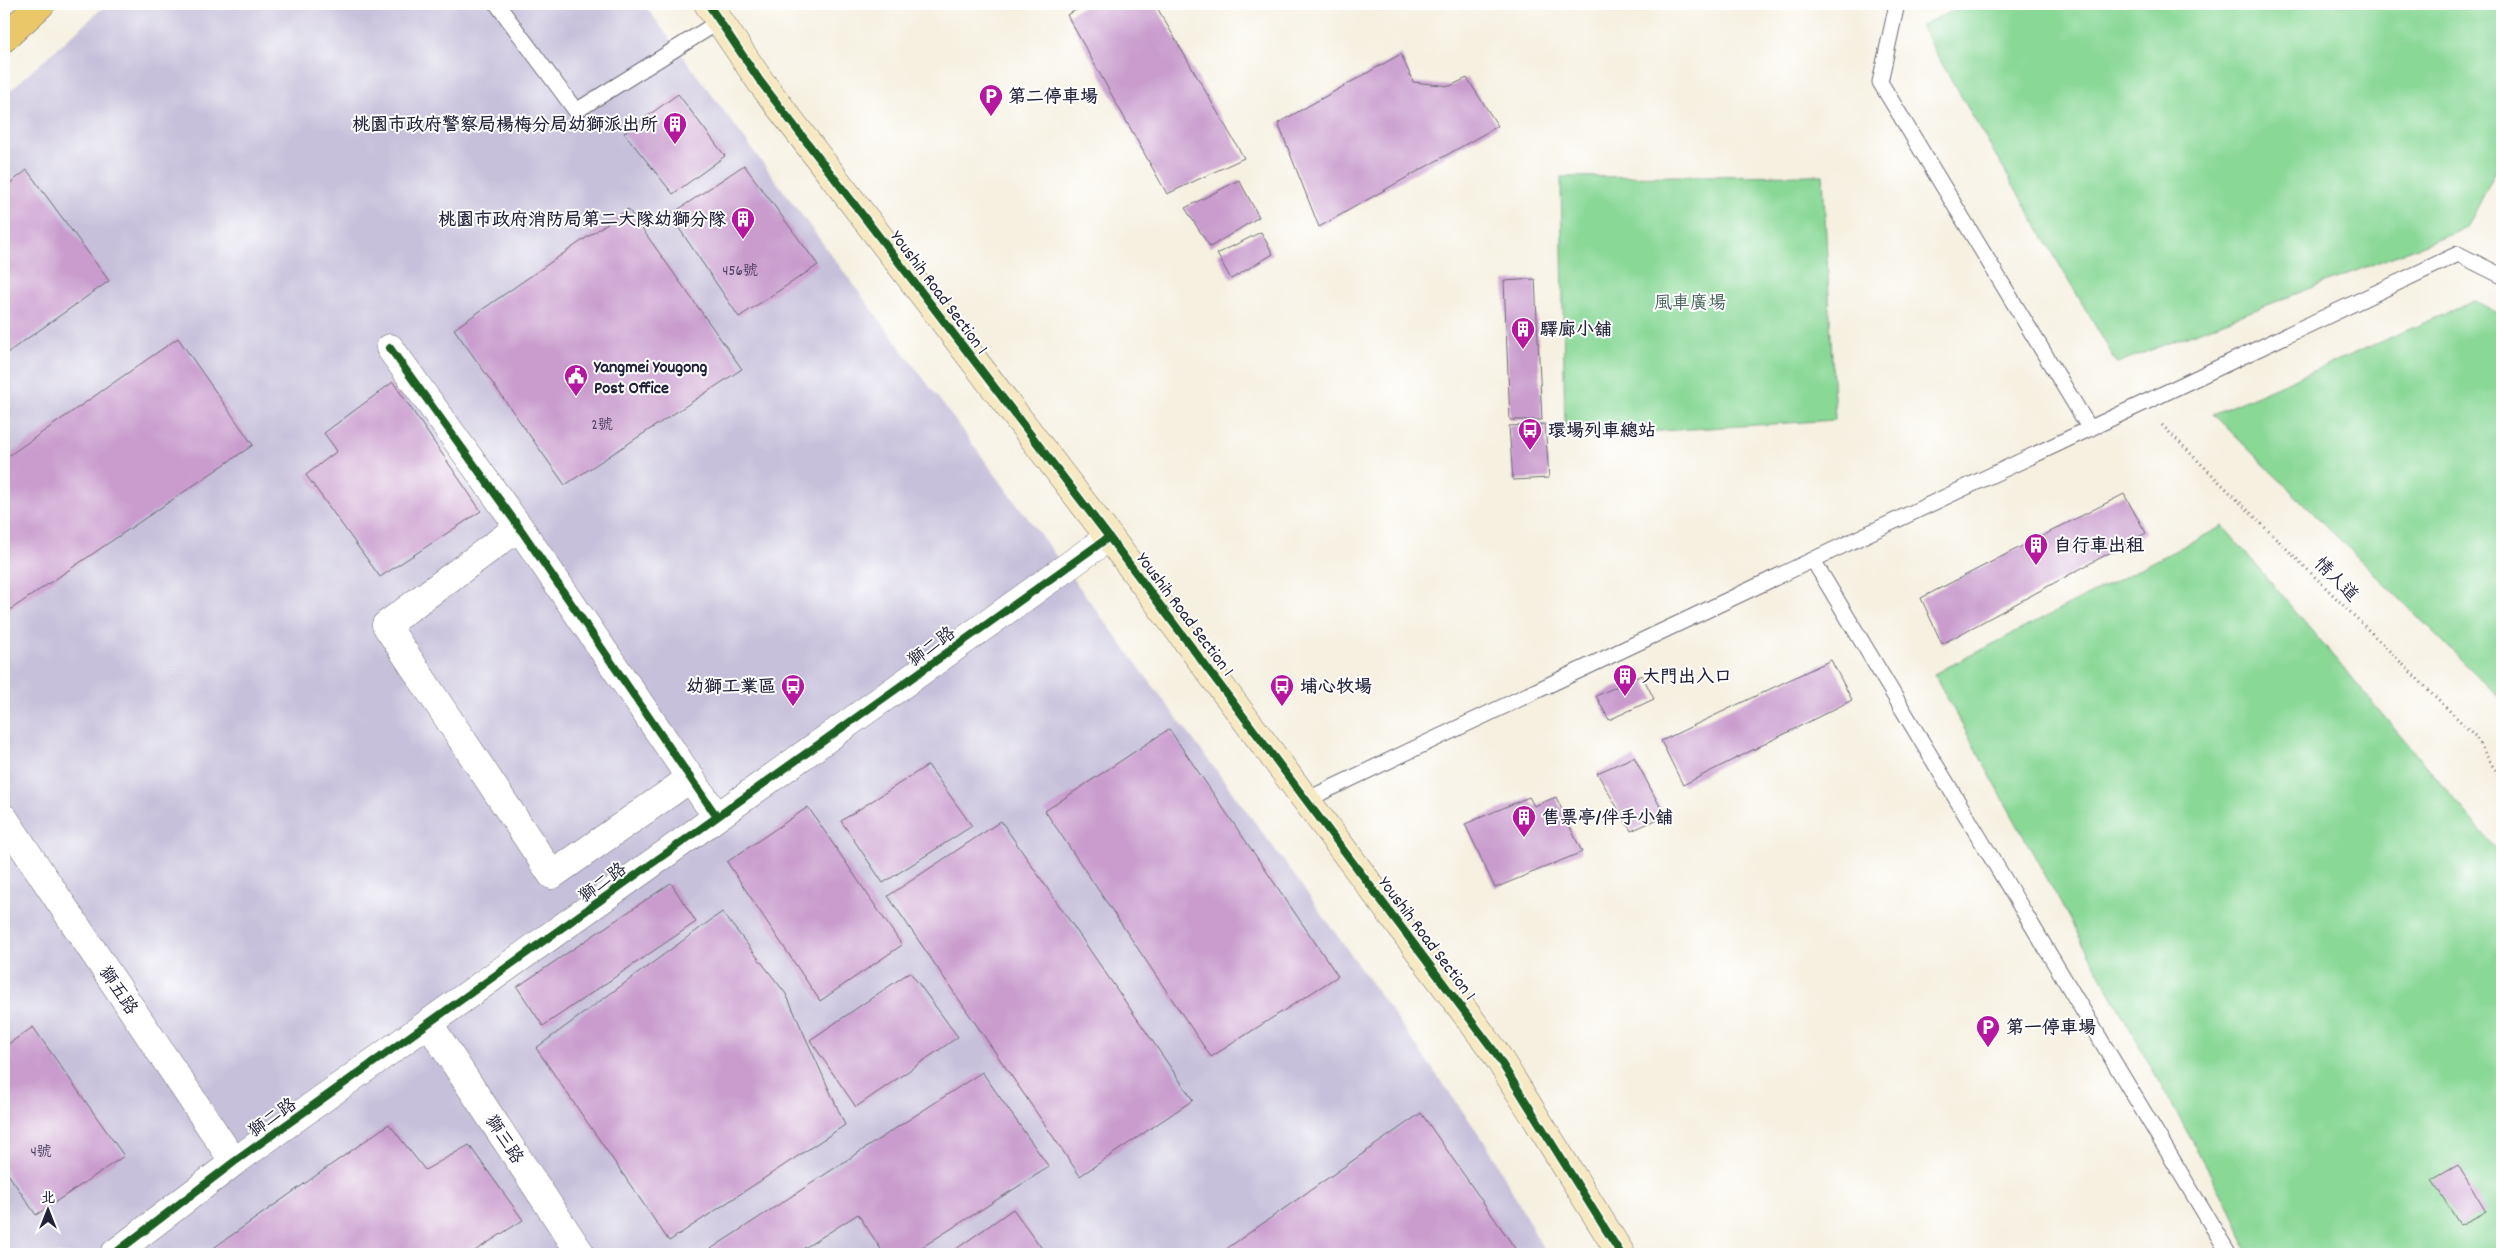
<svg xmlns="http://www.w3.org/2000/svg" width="2506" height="1258" font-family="Dekko,'LXGW WenKai TC',sans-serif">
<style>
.industrial{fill:#c6c0da}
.green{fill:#89d896;stroke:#567d68}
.building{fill:#c99ccd}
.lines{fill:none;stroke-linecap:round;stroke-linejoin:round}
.lane-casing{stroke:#6c6a75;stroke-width:17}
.street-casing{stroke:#6c6a75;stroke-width:29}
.secondary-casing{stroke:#6c6a75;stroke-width:29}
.highway-casing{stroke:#6c6a75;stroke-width:29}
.path{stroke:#6c6a75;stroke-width:3;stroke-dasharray:1 4;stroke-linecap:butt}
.lane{stroke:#fff;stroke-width:15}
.street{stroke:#fff;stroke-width:28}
.secondary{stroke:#f7e9c3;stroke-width:28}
.highway{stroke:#eac769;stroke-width:28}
.cycleway-casing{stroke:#fff;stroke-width:11}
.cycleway{stroke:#1b5e20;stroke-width:8}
.labels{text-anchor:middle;stroke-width:4;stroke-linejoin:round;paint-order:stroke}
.number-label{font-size:15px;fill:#4c4060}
.poi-label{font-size:18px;font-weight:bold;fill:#22223b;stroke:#fff;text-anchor:start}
.street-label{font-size:18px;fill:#22223b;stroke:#fff}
.park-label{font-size:18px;fill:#46625b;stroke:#fff}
</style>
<rect width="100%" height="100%" fill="#fff"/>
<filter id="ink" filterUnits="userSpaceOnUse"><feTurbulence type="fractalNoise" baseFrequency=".02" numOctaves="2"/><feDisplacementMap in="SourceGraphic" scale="10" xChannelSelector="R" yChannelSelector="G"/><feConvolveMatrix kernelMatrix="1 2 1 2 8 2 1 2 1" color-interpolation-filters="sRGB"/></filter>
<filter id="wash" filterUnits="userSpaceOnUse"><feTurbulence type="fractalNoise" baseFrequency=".0096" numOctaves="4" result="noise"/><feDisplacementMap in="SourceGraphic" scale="20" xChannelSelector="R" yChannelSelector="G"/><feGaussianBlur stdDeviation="1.12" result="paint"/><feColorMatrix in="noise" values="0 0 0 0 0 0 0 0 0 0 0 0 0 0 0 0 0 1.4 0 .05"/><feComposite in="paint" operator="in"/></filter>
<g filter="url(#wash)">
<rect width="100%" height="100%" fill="#f5f0e0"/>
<path class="industrial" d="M107,4H644L1289,868L1489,1148L1546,1254H4V96Z"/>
<path class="green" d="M1967,4H2502V159L2467,228L2117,363L1920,26Z
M1823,175L1835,420L1565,437L1561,177Z
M2475,301L2502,315V700L2213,414Z
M2223,526L2502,856V1254H2247L2238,1224L1934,674Z"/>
<g id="blocks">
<path class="building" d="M1087,4H1155L1244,158L1167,194L1067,15Z
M1401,54L1413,82L1450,86L1467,78L1498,126L1319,227L1278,123Z
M678,94L725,156L673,194L624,133Z
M744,165L818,265L739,317L670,215Z
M27,170L109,281L4,355V188Z
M1239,180L1259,217L1210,247L1185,208Z
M628,209L742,369L565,485L454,329Z
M1261,232L1273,254L1231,279L1217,254Z
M1535,279L1542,420H1510L1504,281Z
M178,338L253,445L4,614V459Z
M393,382L481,511L380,577L306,475L337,451L324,433Z
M1545,424L1549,478L1513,480L1509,426Z
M2124,494L2146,533L1942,644L1921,598Z
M1831,660L1852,700L1683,785L1661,741Z
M1642,675L1654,699L1609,720L1596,696Z
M1169,729L1338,976L1211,1057L1045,811Z
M1634,757L1665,816L1631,831L1597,773Z
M928,765L972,826L883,883L841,821Z
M1529,797L1534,806L1556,797L1582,852L1495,888L1465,824Z
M808,807L902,945L820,1001L727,862Z
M1001,821L1193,1100L1080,1176L888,896Z
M671,883L696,922L543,1026L517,987Z
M722,912L786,994L845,1125L669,1241L536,1048Z
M910,972L958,1037L856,1107L810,1040Z
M33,1027L124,1156L36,1215L4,1168V1047Z
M982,1072L1049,1167L911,1254H884L858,1214L795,1254H703Z
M1421,1113L1519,1254H1219Z
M389,1124L425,1170L469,1145L523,1220L470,1254H205Z
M2458,1165L2486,1212L2460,1225L2432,1180Z
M1013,1209L1046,1254H949Z"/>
</g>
</g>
<g filter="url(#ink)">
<use href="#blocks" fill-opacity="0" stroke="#6c6a75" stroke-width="1"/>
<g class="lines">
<g class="lane-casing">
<path id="lane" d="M497,4L576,111L720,21
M1897,4L1880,82L2090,429
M1813,560L2229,1254
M1306,800L2458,254L2502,276"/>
</g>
<g class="street-casing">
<path id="street" d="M390,348L519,527L717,817
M519,527L386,625L552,875L691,778
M4,818L234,1162
M429,1024L581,1254
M114,1254L234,1162L1109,537"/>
</g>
<g class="secondary-casing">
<path id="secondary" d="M708,4L760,81L1109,537L1494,1051L1621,1254"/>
</g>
<g class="highway-casing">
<path id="highway" d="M4,38L41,4"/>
</g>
<path class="path" d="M2162,425L2475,736L2502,782"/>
<use href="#lane" class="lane"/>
<use href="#street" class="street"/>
<use href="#secondary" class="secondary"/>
<use href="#highway" class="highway"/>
<g class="cycleway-casing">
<path id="cycleway" d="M708,4L760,81L1109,537L1494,1051L1621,1254
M390,348L519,527L717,817
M114,1254L234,1162L1109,537"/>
</g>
<use href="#cycleway" class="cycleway"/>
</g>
</g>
<defs>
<g id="parking-pin" transform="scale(1.25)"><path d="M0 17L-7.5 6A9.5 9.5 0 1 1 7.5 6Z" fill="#b5179e" stroke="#fff"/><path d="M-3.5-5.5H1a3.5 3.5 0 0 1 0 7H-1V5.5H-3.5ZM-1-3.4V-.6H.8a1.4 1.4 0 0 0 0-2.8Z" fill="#fff"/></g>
<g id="building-pin" transform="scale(1.25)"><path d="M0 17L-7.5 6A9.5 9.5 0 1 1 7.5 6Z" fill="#b5179e" stroke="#fff"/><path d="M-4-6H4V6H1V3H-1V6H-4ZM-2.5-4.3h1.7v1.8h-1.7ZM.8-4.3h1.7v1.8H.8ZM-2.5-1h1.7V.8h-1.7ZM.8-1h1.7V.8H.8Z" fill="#fff"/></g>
<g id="civic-pin" transform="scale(1.25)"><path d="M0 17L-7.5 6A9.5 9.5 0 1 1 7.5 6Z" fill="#b5179e" stroke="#fff"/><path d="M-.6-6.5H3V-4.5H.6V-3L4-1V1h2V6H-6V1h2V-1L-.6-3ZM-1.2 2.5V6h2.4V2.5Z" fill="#fff"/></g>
<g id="bus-pin" transform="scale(1.25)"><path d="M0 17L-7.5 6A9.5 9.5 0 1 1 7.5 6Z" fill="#b5179e" stroke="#fff"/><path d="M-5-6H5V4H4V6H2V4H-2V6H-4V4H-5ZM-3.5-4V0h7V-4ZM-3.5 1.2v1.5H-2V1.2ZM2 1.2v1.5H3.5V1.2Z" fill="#fff"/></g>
</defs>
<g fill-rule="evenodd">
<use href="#parking-pin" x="991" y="96"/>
<use href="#building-pin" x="675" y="124"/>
<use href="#building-pin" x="743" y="219"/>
<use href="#building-pin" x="1523" y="329"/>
<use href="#civic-pin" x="576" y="376"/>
<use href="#bus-pin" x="1530" y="430"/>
<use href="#building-pin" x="2036" y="545"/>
<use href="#building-pin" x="1625" y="676"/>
<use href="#bus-pin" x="793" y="686"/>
<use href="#bus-pin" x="1282" y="686"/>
<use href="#building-pin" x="1524" y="817"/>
<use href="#parking-pin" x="1988" y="1027"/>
</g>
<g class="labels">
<g class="number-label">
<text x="740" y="275">456號</text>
<text x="602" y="429">2號</text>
<text x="41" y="1156">4號</text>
</g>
<g class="poi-label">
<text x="1008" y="102">第二停車場</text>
<text x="658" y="130" text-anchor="end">桃園市政府警察局楊梅分局幼獅派出所</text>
<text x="726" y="225" text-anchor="end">桃園市政府消防局第二大隊幼獅分隊</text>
<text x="1540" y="335">驛廊小舖</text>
<text x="594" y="372">Yangmei Yougong<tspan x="594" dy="21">Post Office</tspan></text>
<text x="1548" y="436">環場列車總站</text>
<text x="2054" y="551">自行車出租</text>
<text x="1642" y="682">大門出入口</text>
<text x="776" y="692" text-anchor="end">幼獅工業區</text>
<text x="1300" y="692">埔心牧場</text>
<text x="1542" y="823">售票亭/伴手小舖</text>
<text x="2006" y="1033">第一停車場</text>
</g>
<g class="street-label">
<text transform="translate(940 292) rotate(53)" y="6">Youshih Road Section 1</text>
<text transform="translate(2337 579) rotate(45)" y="6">情人道</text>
<text transform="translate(1186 614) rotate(53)" y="6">Youshih Road Section 1</text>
<text transform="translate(931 646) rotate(-36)" y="6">獅二路</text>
<text transform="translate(602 882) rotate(-36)" y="6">獅二路</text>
<text transform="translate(1428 938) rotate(53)" y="6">Youshih Road Section 1</text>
<text transform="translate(119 990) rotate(56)" y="6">獅五路</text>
<text transform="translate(272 1117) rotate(-35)" y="6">獅二路</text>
<text transform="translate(505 1139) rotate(57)" y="6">獅三路</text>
</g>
<g class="park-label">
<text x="1690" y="308">風車廣場</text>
</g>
</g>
<rect width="2506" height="1258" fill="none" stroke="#fff" stroke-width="20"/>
<g transform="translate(48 1210)" stroke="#ffffff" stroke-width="4" paint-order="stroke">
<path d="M0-4L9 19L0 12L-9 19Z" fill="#22223b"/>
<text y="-8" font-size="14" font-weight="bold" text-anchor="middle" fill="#22223b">北</text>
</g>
</svg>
